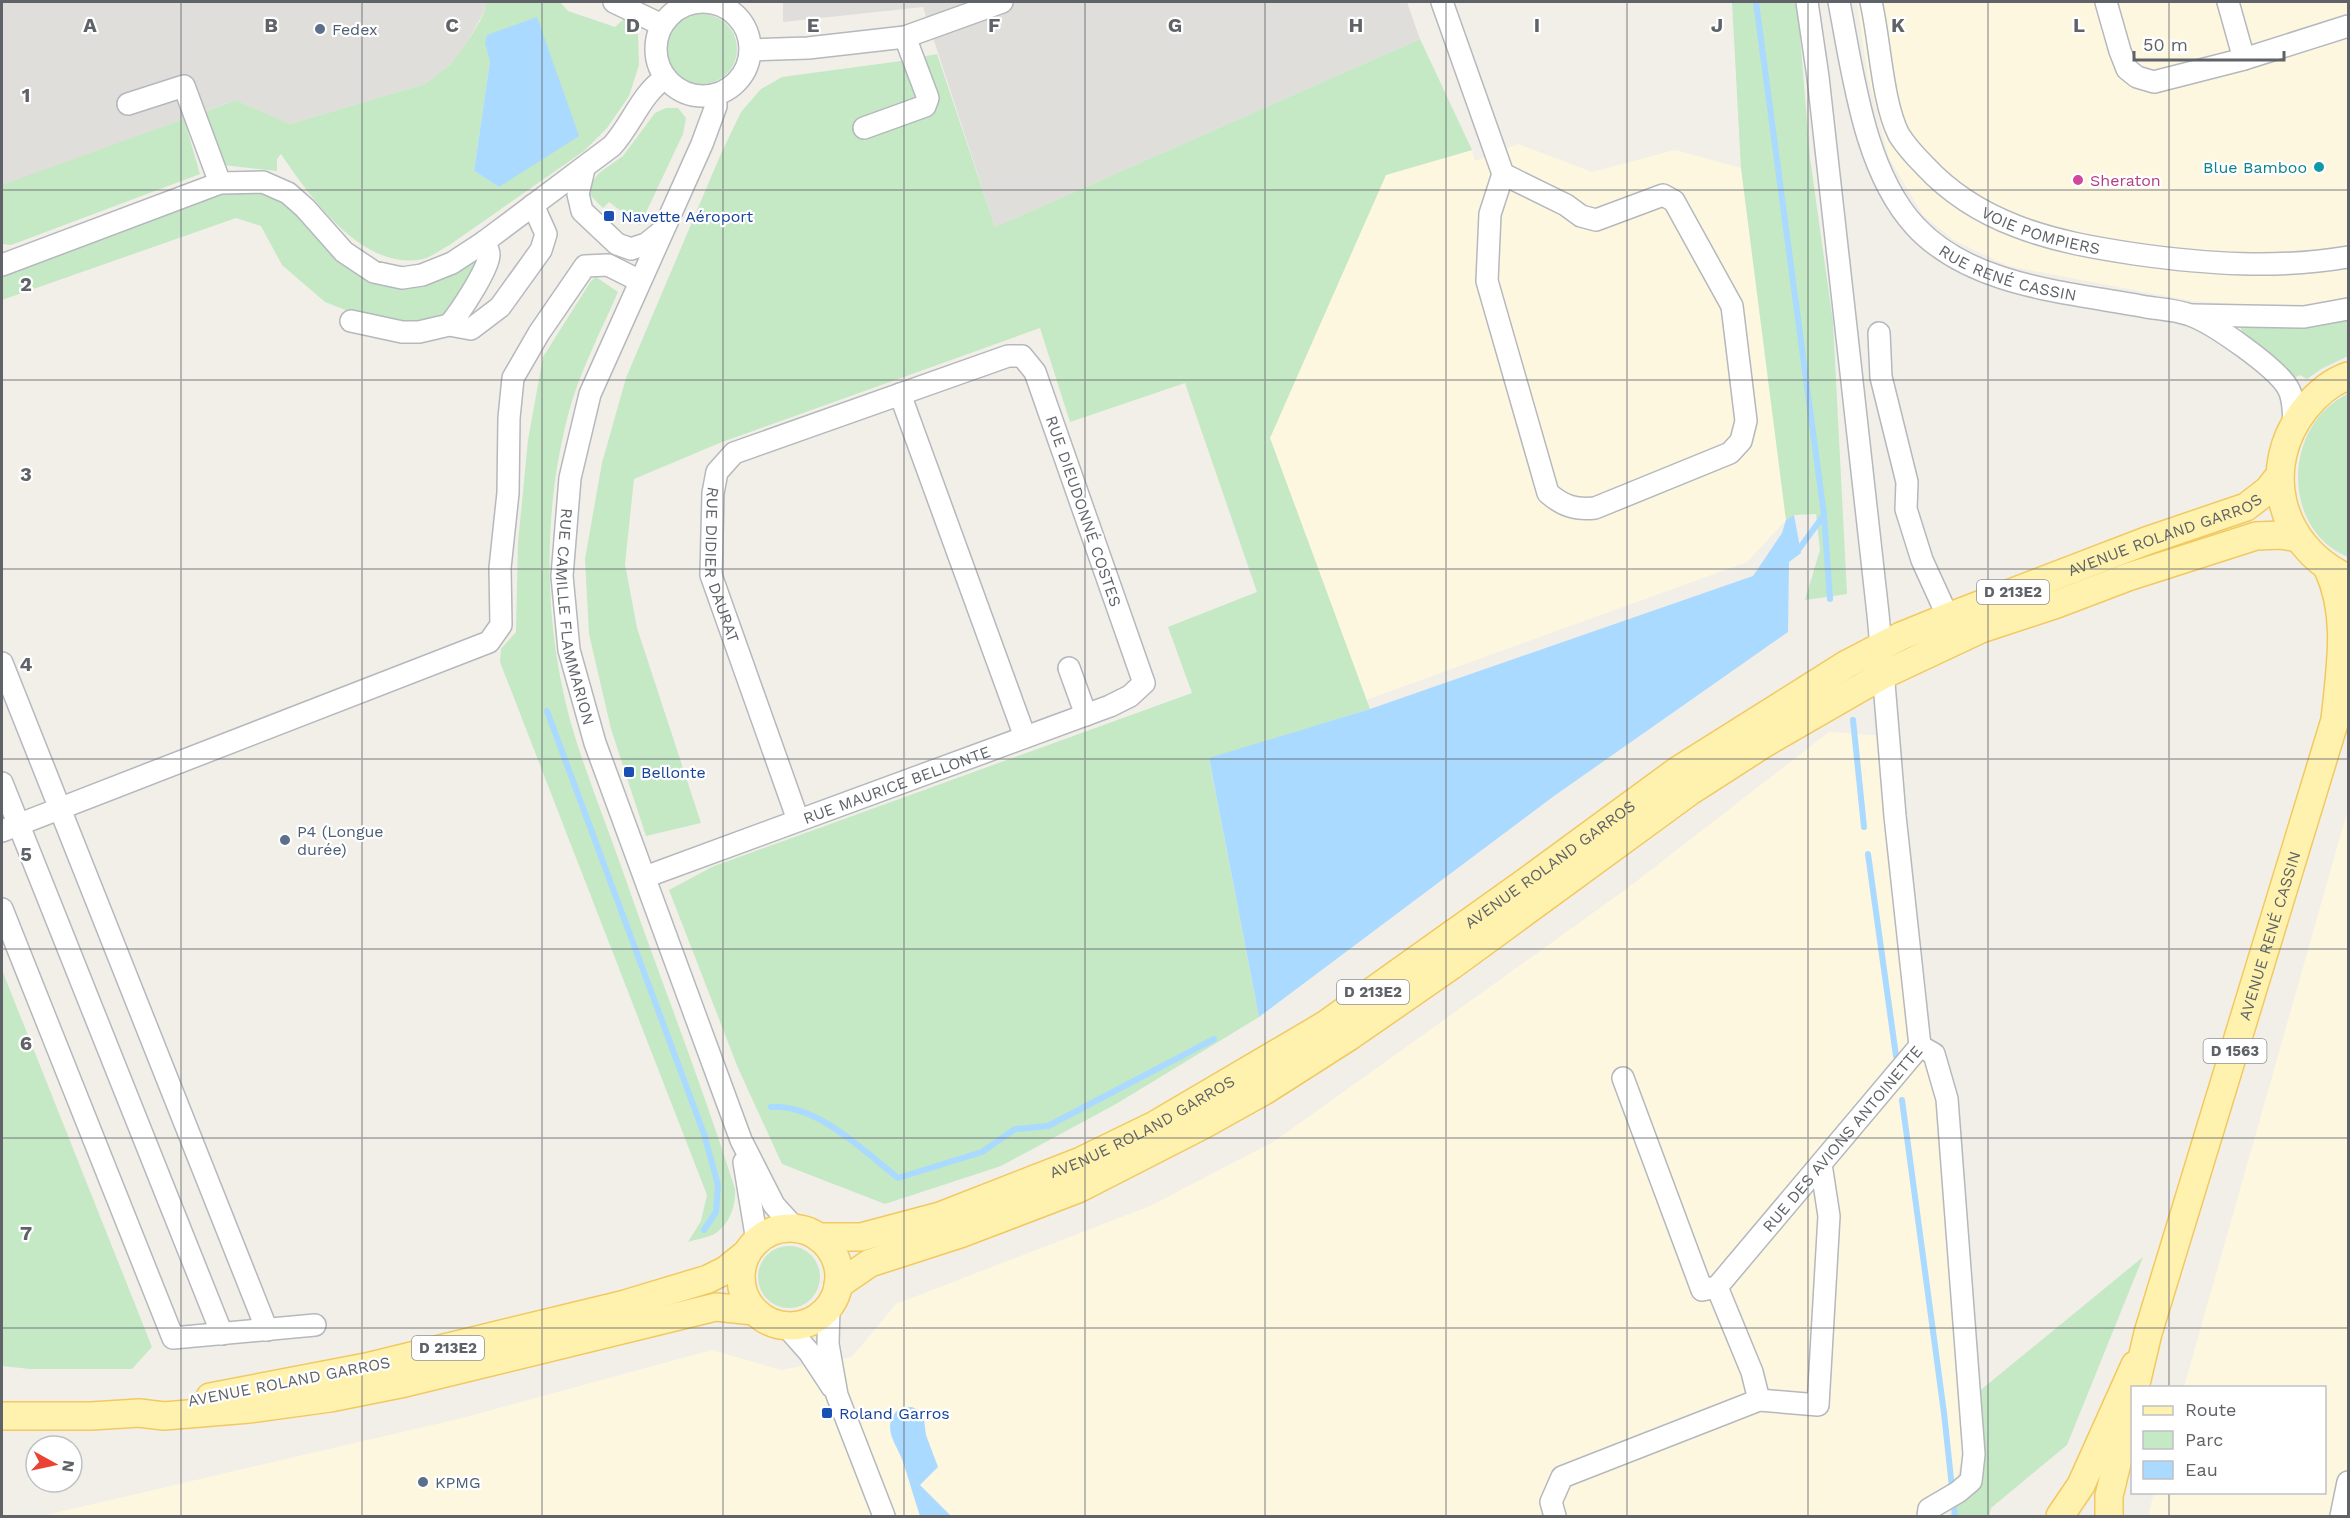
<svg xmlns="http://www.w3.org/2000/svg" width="2350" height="1518" font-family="'Work Sans',sans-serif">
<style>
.commercial{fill:#fef7e0}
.industrial{fill:#e0deda}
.green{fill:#c5e8c5;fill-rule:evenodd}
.water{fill:#aadaff}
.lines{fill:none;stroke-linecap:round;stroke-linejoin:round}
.stream{stroke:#aadaff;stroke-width:6}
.minor-casing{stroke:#b5b8bc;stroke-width:24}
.major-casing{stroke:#f2c960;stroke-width:30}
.minor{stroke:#fff;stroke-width:21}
.major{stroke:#fff2af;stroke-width:27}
.grid{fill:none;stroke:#5f6368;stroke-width:1.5;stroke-opacity:0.55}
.service-dot{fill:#5c6f8a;stroke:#fff;stroke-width:2}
.culture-dot{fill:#0f9aa8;stroke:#fff;stroke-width:2}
.hotel-dot{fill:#d1479c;stroke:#fff;stroke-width:2}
.transit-dot{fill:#1a4fb4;stroke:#fff;stroke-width:2}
.labels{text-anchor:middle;stroke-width:4.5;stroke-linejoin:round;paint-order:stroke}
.shield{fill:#fff;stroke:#8f9295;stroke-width:1.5}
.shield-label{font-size:15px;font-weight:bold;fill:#5f6368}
.service-label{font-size:16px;fill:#4e5e75;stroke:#fff;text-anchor:start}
.culture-label{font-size:16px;fill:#0d838f;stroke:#fff;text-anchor:end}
.hotel-label{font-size:16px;fill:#b23c85;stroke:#fff;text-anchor:start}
.transit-label{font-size:16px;fill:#164399;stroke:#fff;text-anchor:start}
.street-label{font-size:16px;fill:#5f6368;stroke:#fff}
.grid-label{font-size:20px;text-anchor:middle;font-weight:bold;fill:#5f6368;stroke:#fff;stroke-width:4.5;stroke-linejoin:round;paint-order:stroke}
</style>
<rect width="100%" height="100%" fill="#f1efe8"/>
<path class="commercial" d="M1857,2H2348V298L2316,306L2275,307L2192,301L2008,266L1954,240L1923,215L1889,158L1868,77Z
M1518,144L1592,172L1675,150L1741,168L1786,520L1747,562L1366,700L1270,438L1386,175L1472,150L1475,161Z
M1829,732L1888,736L1977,1393L1948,1516H42L462,1418L712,1350L781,1370L852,1357L896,1304L1150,1206L1275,1141L1625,890Z
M2348,809V1516H2148L2154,1493L2324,1492V1388L2184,1387Z"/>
<path class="industrial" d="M2,2H486V8L468,41L450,65L425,84L290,124L236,100L2,186Z
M783,2H1407L1420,39L995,227L923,7L783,22Z"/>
<path class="green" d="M486,2H560L568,11L615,27L624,19L638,33L639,65L629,96L607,128L584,151L448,246C440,250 431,257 423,259C363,272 310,197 281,154L277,159V171L223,165L204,112L236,100L290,124L425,84L450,65L468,41L480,21L486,8ZM490,61L499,187L474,171Z
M1732,2H1794L1798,11L1810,158L1833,322L1847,594L1805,600L1820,550L1816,514L1794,515L1786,520L1741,168Z
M667 49a35 35 0 1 1 70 0a35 35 0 1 1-70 0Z
M1420,39L1472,150L1386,175L1270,438L1370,709L1209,759L1259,1017L1116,1104L1001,1166L885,1204L782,1164L738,1068L669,890L714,866L1192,693L1168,627L1257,592L1185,383L1070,422L1040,328L722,442L634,479L625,564L637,628L701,823L646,836L611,729L589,634L585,559L602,463L626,378L720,156L741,112L761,89L782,77L901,61L937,54L995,227Z
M666,108H678L686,118L683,134L640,225L609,202L603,208L586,191L599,173L623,156L655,113Z
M184,119L200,174L11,245L2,244V185Z
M236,191L261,193L285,203L358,273L473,259L476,263L457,306L440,319L384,325L325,302L282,265L261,226L236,218L2,300V274L206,199Z
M596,277L618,292C600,333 578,375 567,419C541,522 544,639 576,740C590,784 607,826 622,869C659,976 701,1081 735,1189C736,1205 730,1223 716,1233C708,1238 696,1239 688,1242L701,1221L707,1195L500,662L501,649L516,632L518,543L528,440L543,357L591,281Z
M2348,316V356L2321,369L2307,379L2300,375L2294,378L2288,370L2242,333L2241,329L2242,324Z
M2348,394V557C2280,529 2283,424 2348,394Z
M2,970L152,1347L132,1369H30L2,1366Z
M758 1277a31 31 0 1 1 62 0a31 31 0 1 1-62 0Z
M2143,1257L2067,1445L1991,1508L1989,1516H1951L1977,1393Z"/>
<path class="water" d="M537,17L579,136L499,187L474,171L490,61L485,43L487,35Z
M1794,515L1801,553L1789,562L1788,632L1554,796L1259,1017L1209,758L1370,709L1753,576L1782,533L1786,520Z
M912,1407L923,1412L926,1435L938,1467L920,1485L951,1516H920C914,1498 909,1480 903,1462C898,1446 882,1430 895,1413C899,1408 905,1407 912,1407Z"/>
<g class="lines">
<path class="stream" d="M1756,2L1824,515L1830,599
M1796,553L1824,515
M547,711L704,1134L718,1185L716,1212L704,1230
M1853,720L1864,827
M1868,854L1896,1056
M1902,1100L1944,1413L1955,1516
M771,1107C817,1104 864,1151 898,1178L982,1152L1015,1129L1048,1126L1214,1039"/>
<g class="minor-casing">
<g id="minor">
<circle cx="703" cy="49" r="47"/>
<path d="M614,2L662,25"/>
<path d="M1442,2L1503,174L1490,214L1487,281L1548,493C1563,506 1575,510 1595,508L1730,453L1741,441L1746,421L1732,306L1674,201L1663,195L1596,220L1581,216L1566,205L1503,174"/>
<path d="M1807,2L1818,77L1878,614L1881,647L1874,657"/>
<path id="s1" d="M1839,2C1853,73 1864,171 1915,226C1971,287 2069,292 2146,307C2160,309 2177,310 2190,315C2213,323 2276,367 2288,388C2294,398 2293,411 2294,423"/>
<path id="s2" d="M1871,2C1880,40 1882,102 1899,135C1906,146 1916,157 1925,166C1950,193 1982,213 2016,226C2054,241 2095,248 2135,254C2206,264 2278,269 2348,257"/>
<path d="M2106,2L2120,51L2127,69L2137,77L2154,82L2244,59L2348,26"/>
<path d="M2228,2L2244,59"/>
<path d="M751,50L808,48L905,37L1002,2"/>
<path id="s3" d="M715,95L716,106L702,144L590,394L570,478L562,576L569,650L595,743L741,1140L774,1205L795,1228"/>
<path d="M128,104L184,86L220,183"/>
<path d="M864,128L925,106L928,98L905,37"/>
<path d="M584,169L578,194L582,211L617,244L631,249L646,244L661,232"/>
<path d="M2,265L220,183L263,182L288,193L305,208L344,252L374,272L402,278L422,275L452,263L484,242L612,146C632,124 641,94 665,78"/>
<path d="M2192,315L2304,317L2348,309"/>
<path d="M351,321L402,332H419L449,325L471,329L500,307L541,250L546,234L533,205"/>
<path d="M449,325C459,314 488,270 489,255C489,250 486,246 484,242"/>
<path d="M1879,333L1881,377L1907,482L1906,509L1922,560L1948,617"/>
<path d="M900,394L1025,737"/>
<path d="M2,663L267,1330"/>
<path d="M1069,668L1086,715"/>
<path d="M2,783L222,1334"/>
<path d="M2,831L489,642L501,625L500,568L508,493L509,418L513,378L539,333L585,266L608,265L640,281"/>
<path id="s4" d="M645,877L1110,706L1130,696L1144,683L1035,372L1022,356H1008L734,453L717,472L713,493L711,575L798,820"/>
<path d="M2,909L173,1338L315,1325"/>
<path d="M1920,1046L1934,1054L1947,1099L1974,1454L1971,1481L1958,1492L1929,1509L1928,1516"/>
<path d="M1623,1078L1702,1290L1717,1287"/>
<path d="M744,1162L757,1241"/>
<path d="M829,1307L828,1344L837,1395L884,1516"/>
<path d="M786,1326L809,1352L832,1387"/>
<path id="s5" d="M1759,1400L1752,1372L1717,1287L1920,1046L1895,816L1884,683L1881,676L1887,665"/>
<path d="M1555,1516L1551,1502L1562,1477L1759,1400L1818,1405L1829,1216L1821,1164"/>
<path d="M2341,1516L2348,1482"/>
</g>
</g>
<g class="major-casing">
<g id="major">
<path d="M2343,576C2278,543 2260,466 2305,409C2316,395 2331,382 2348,376"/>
<circle cx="790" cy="1277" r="49"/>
<path id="s6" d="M818,1237H861L940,1216L1081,1161L1155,1125L1325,1025L1527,881L1677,771L1847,664L1901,636L1948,617L2146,541L2246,507L2268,490L2279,476"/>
<path d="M838,1285L870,1263L960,1234L1078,1189L1203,1125L1264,1091L1350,1036L1451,966L1689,792L1765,743L1881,676L1981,629L2057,604L2128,577L2256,536L2281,535L2298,538"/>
<path id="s7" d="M2135,1388L2148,1333L2335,720C2340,668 2350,617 2328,569"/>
<path d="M210,1397L366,1367L625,1304L708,1279L726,1270L747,1253"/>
<path d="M2,1416H91L139,1413L164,1416L249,1409L330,1398L405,1383L716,1307L754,1311"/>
<path d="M2060,1516L2081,1485L2135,1365"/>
<path d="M2109,1516V1496L2130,1409"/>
</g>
</g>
<use href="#minor" class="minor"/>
<use href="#major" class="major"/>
</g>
<path class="grid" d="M181,2V1516M362,2V1516M542,2V1516M723,2V1516M904,2V1516M1085,2V1516M1265,2V1516M1446,2V1516M1627,2V1516M1808,2V1516M1988,2V1516M2169,2V1388M2,190H2348M2,380H2348M2,569H2348M2,759H2348M2,949H2348M2,1138H2348M2,1328H2348M2169,1492V1516"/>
<g class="service-dot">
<circle cx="320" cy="29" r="6"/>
<circle cx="285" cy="840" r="6"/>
<circle cx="423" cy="1482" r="6"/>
</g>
<circle class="culture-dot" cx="2319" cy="167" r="6"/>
<circle class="hotel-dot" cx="2078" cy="180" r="6"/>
<g class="transit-dot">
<rect x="603" y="210" width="12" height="12" rx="3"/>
<rect x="623" y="766" width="12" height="12" rx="3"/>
<rect x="821" y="1407" width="12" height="12" rx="3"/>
</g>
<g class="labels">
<g class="shield">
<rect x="1977" y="580" width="72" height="24" rx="4.5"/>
<rect x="1337" y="980" width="72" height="24" rx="4.5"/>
<rect x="2203.5" y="1039" width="63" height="24" rx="4.5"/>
<rect x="412" y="1336" width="72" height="24" rx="4.5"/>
</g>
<g class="shield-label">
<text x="2013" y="597">D 213E2</text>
<text x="1373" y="997">D 213E2</text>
<text x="2235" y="1056">D 1563</text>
<text x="448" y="1353">D 213E2</text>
</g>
<g class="service-label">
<text x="332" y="35">Fedex</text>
<text x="297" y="837">P4 (Longue<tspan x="297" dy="18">durée)</tspan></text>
<text x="435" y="1488">KPMG</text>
</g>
<g class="culture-label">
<text x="2307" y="173">Blue Bamboo</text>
</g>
<g class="hotel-label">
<text x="2090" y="186">Sheraton</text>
</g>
<g class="transit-label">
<text x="621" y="222">Navette Aéroport</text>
<text x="641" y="778">Bellonte</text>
<text x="839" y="1419">Roland Garros</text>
</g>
<g class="street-label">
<text dy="6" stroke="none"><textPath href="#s2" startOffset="312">VOIE POMPIERS</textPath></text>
<text dy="6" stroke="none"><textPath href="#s1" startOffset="346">RUE RENÉ CASSIN</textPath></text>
<text transform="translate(1084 511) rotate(71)" y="6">RUE DIEUDONNÉ COSTES</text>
<text dy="6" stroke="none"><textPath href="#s6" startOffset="1534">AVENUE ROLAND GARROS</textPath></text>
<text dy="6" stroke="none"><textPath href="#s4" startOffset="1312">RUE DIDIER DAURAT</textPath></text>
<text dy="6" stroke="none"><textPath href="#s3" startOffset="552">RUE CAMILLE FLAMMARION</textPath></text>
<text dy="6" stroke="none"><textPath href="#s4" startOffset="268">RUE MAURICE BELLONTE</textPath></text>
<text dy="6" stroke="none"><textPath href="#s6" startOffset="832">AVENUE ROLAND GARROS</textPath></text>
<text dy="6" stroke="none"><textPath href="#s7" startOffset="472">AVENUE RENÉ CASSIN</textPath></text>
<text dy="6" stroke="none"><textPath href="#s6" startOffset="346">AVENUE ROLAND GARROS</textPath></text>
<text dy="6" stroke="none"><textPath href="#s5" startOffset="315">RUE DES AVIONS ANTOINETTE</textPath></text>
<text transform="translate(289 1381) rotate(-11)" y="6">AVENUE ROLAND GARROS</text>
</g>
</g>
<g class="grid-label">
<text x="90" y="32">A</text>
<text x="271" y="32">B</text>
<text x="452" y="32">C</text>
<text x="633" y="32">D</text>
<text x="813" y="32">E</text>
<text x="994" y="32">F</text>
<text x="1175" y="32">G</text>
<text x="1356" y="32">H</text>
<text x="1537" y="32">I</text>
<text x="1717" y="32">J</text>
<text x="1898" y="32">K</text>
<text x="2079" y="32">L</text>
<text x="26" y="102">1</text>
<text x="26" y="291">2</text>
<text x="26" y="481">3</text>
<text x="26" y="671">4</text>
<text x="26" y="861">5</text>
<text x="26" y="1050">6</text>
<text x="26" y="1240">7</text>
</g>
<rect width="2350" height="1518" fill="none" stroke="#5f6368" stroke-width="6"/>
<rect x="2131" y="1386" width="195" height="108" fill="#ffffff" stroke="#bfc1c3" stroke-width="1.5"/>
<rect x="2143" y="1406" width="30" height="9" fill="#fff2af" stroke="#bfc1c3" stroke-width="1.5"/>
<text x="2185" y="1416" font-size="18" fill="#5f6368">Route</text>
<rect x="2143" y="1431" width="30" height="18" fill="#c5e8c5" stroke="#bfc1c3" stroke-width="1.5"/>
<text x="2185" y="1446" font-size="18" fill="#5f6368">Parc</text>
<rect x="2143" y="1461" width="30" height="18" fill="#aadaff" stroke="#bfc1c3" stroke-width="1.5"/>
<text x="2185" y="1476" font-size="18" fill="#5f6368">Eau</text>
<g transform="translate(54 1464) rotate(98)"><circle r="28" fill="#ffffff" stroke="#bfc1c3" stroke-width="1.5"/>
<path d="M0-4.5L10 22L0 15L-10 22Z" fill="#ea4335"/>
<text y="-9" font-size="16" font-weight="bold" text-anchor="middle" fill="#5f6368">N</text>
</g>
<path d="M2134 51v9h150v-9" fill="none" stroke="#5f6368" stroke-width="3"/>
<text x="2143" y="51" font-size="18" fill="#5f6368" stroke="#ffffff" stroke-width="4.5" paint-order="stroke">50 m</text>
</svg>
